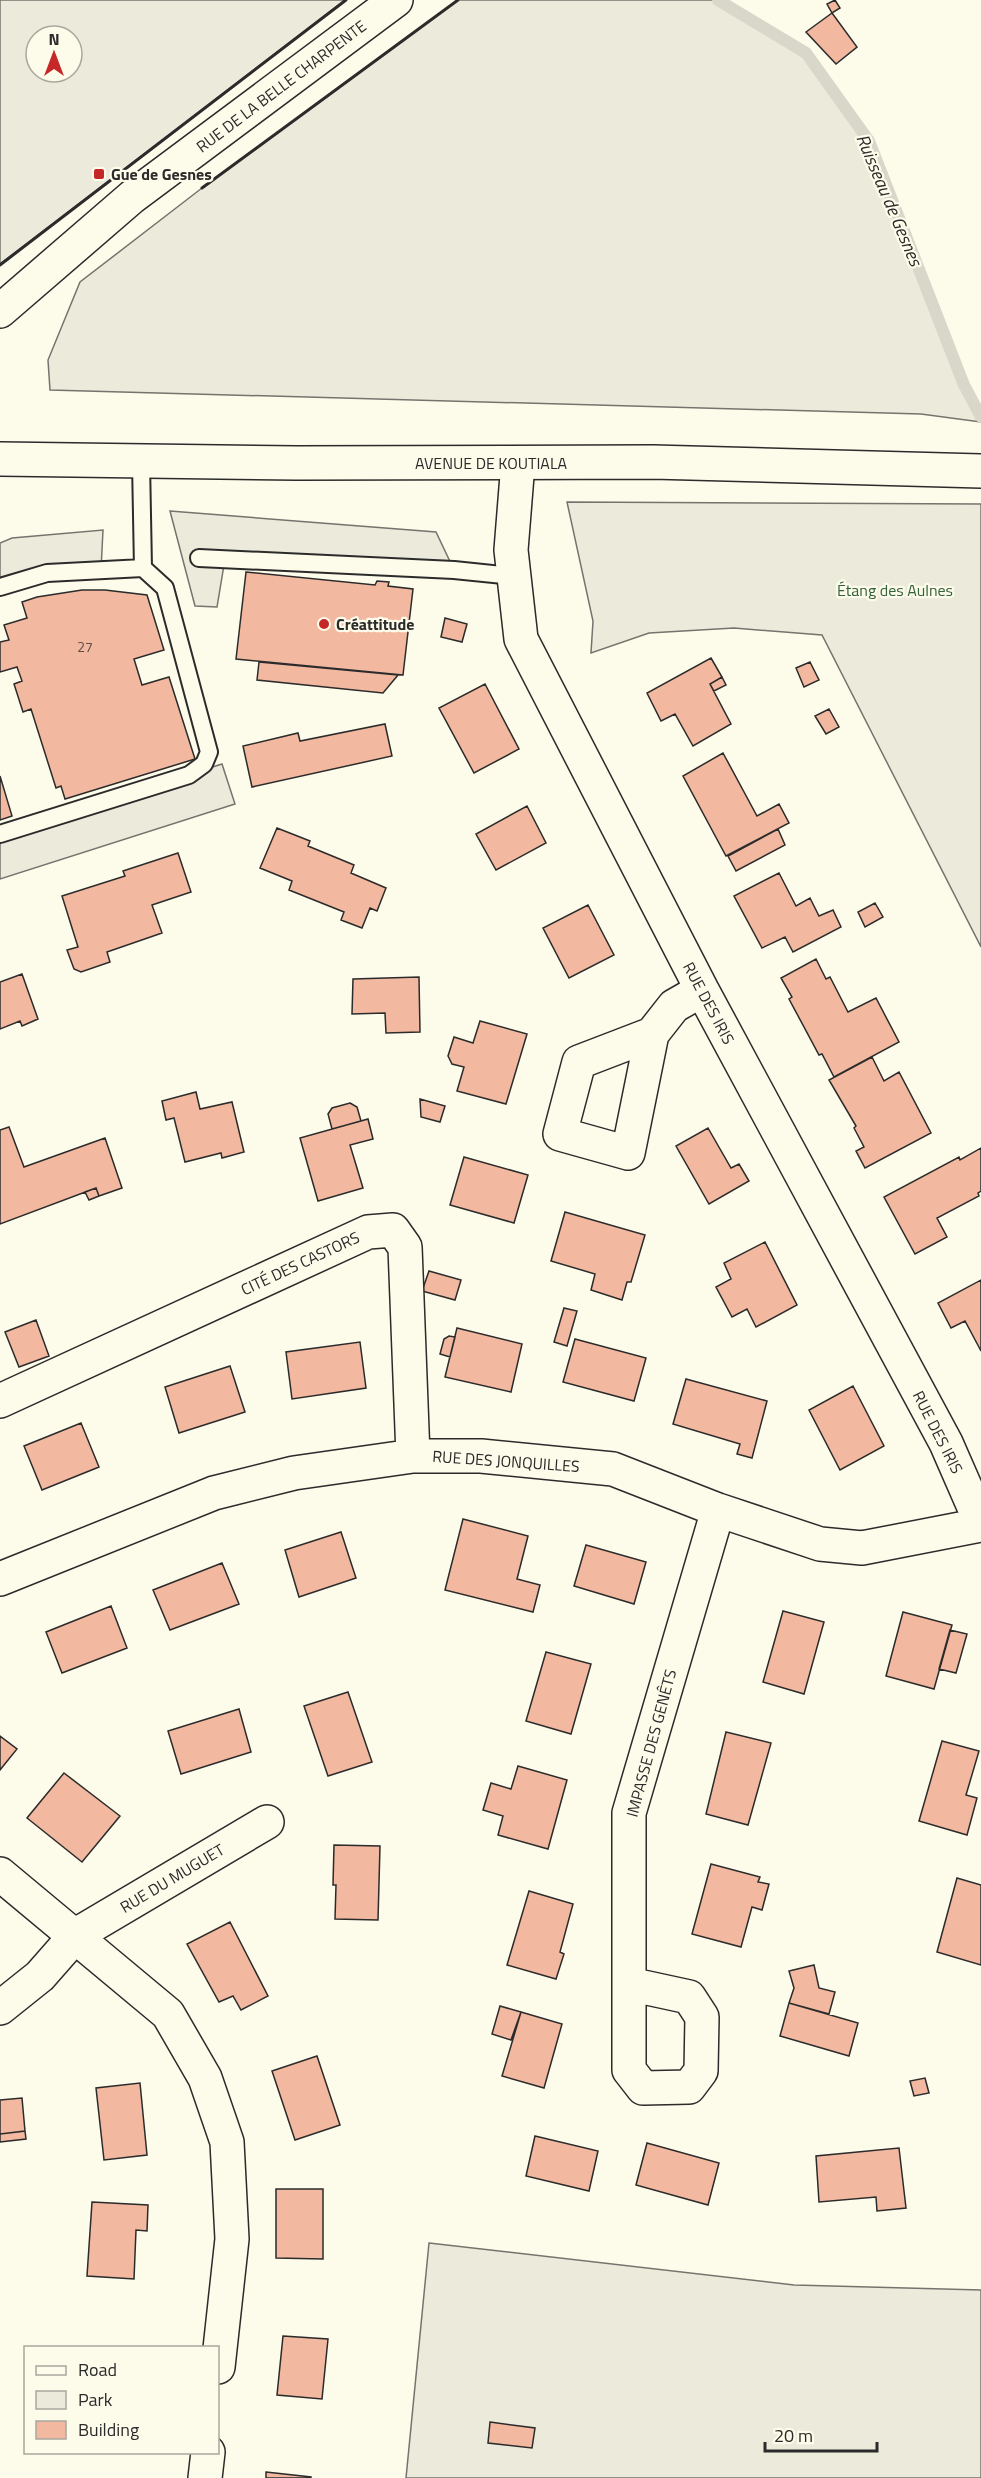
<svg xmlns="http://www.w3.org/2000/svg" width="981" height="2478" font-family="'Titillium Web',sans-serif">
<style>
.green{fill:#ecebdb;stroke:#74746e;stroke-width:1.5;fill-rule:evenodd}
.parking{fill:#eceadb;stroke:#74746e;stroke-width:1.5}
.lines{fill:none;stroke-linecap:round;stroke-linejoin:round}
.stream{stroke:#d8d7c9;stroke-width:12}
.building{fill:#f2b8a0;stroke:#2b2b2b;stroke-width:1.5}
.service-casing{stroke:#2b2b2b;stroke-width:20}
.minor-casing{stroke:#2b2b2b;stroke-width:36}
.tertiary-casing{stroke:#2b2b2b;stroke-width:36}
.primary-casing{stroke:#2b2b2b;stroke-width:36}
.service{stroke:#fdfbea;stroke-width:16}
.minor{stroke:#fdfbea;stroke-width:33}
.tertiary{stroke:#fdfbea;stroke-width:33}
.primary{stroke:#fdfbea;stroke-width:33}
.wall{stroke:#2b2b2b;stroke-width:3}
.poi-dot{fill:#c62828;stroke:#fdfbea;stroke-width:2}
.labels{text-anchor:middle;stroke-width:4.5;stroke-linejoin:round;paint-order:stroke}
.number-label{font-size:14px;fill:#5d4e48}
.street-label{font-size:16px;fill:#2b2b2b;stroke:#fdfbea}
.poi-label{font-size:16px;font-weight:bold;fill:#2b2b2b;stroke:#fdfbea;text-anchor:start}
.park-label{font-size:16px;fill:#34623c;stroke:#fdfbea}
.water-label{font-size:18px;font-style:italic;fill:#2b2b2b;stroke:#fdfbea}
</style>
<rect width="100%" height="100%" fill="#fdfbea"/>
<path class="green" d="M0,0H345L0,264ZM36,36H72V72H36Z
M458,0H718L804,52L868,139L981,422L921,414L50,390L48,360L80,282L202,188Z
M567,502L981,504V947L822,635L734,628L649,633L591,653L593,621Z
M429,2243L794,2285L981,2290V2478H406Z"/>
<path class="parking" d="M170,511L436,532L454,570L225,559L217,607L195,606Z
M103,530L101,570L0,587V543L12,538Z
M222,764L235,804L0,879V834Z"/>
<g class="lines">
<path class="stream" d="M718,0L806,53L869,141L964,385L981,417"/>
</g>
<path class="building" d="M835,0L840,8L832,13L827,4Z
M832,13L857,47L836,64L806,32Z
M246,572L375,585L377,581L389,582L388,586L413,589L403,675L236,659Z
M82,590H105L147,595L164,650L134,659L142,685L169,677L195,759L65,799L61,786L56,788L31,709L23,712L14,684L22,681L17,667L0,672V642L9,640L4,625L27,618L22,602L37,597Z
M445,618L467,624L462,642L441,637Z
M711,658L722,677L710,684L731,724L693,746L675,714L661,721L647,693Z
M259,662L398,675L383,693L257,680Z
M810,662L819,680L804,687L796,668Z
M722,677L726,685L714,691L710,684Z
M485,684L519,749L474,773L439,708Z
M829,709L839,727L826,734L815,716Z
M385,724L392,756L252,787L243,746L298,733L300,741Z
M723,753L757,816L779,804L789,823L726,856L683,776Z
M0,776L12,816L0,820Z
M527,806L546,843L496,870L476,834Z
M277,828L310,841L308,846L354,865L351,873L386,888L377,911L370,908L362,928L341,920L344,912L289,890L292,881L260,868Z
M778,829L785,845L736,871L728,856Z
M178,853L191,892L152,905L162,933L107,952L110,962L81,972L74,969L67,950L78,947L62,896L125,876L123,871Z
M779,873L796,906L810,898L819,916L833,910L841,927L793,952L785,937L762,948L734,896Z
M875,903L883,917L865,927L858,912Z
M588,905L614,955L569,978L543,928Z
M816,959L826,979L830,977L848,1012L876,998L899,1042L834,1077L822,1054L819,1055L789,999L792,997L781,978Z
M22,974L38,1019L22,1026L20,1021L0,1029V982Z
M419,977L420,1032L386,1033L385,1013L352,1014L353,979Z
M480,1021L527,1034L506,1104L457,1091L464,1067L452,1064L448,1056L454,1037L473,1043Z
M872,1057L884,1081L899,1072L931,1133L865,1168L856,1151L864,1147L854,1128L856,1126L829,1080Z
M196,1092L200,1109L232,1102L244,1152L222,1158L221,1153L185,1162L174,1118L166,1120L162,1101Z
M420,1099L445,1106L440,1122L421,1117Z
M350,1103L357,1107L361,1121L332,1129L328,1114L332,1108Z
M368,1119L373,1139L350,1145L363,1188L318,1201L300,1138Z
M9,1127L24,1167L105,1138L122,1188L99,1196L96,1188L0,1224V1130Z
M708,1128L731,1168L739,1164L749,1181L709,1204L676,1146Z
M981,1148V1191L978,1193L979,1196L937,1218L947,1237L915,1254L884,1197L959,1157L960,1160Z
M464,1157L528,1175L514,1223L450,1205Z
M96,1188L99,1196L89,1200L85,1192Z
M565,1212L645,1235L631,1282H627L622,1300L591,1290L595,1274L551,1261Z
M765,1242L797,1305L756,1327L747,1309L732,1317L716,1287L731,1279L724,1263Z
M429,1271L461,1280L455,1300L422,1291Z
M981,1280V1351L965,1321L951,1328L938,1303Z
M564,1308L577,1311L567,1346L554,1342Z
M36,1320L49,1356L19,1367L5,1332Z
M457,1328L522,1344L511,1392L445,1377Z
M449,1336L455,1337L450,1357L440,1354L444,1339Z
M575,1339L646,1358L634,1401L563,1382Z
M360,1342L366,1388L292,1399L286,1352Z
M230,1366L245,1412L179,1433L165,1387Z
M686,1379L767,1401L752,1458L737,1454L740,1444L673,1424Z
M853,1386L884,1446L840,1470L809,1410Z
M81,1423L99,1467L42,1490L24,1446Z
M463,1519L528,1536L517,1579L540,1585L533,1612L445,1590Z
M341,1532L356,1578L299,1597L285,1550Z
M586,1545L646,1562L634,1604L574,1586Z
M222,1563L239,1604L170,1630L153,1590Z
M111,1606L127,1648L62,1673L46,1632Z
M783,1611L824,1622L804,1694L763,1682Z
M903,1612L952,1625L934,1689L886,1676Z
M950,1630L967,1634L956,1673L939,1669Z
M546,1652L591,1664L571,1734L526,1721Z
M348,1692L372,1762L328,1776L304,1706Z
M239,1709L251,1752L181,1774L168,1731Z
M726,1732L771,1743L748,1825L706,1814Z
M0,1736L17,1749L0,1770Z
M942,1741L979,1751L966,1795L977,1798L967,1835L919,1821Z
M518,1766L567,1780L548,1849L498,1835L503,1816L483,1810L491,1783L511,1789Z
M64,1773L120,1816L82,1862L27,1818Z
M334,1845L380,1846L378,1920L335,1919L336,1885H333Z
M711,1864L760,1877L758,1882L769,1884L762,1910L752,1907L741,1947L692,1934Z
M957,1878L981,1885V1965L937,1952Z
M529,1891L573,1904L560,1952L564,1954L556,1979L507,1965Z
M230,1922L268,1996L241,2010L233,1996L219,2002L187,1944Z
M814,1965L819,1988L835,1992L829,2014L789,2003L794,1988L789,1971Z
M789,2003L858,2023L849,2056L780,2036Z
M500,2006L521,2012L511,2040L492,2034Z
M521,2012L562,2024L544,2088L502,2076Z
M317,2056L340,2125L295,2140L272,2071Z
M925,2078L929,2093L914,2096L910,2081Z
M140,2083L147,2155L104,2160L96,2088Z
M22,2098L25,2131L0,2134V2100Z
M25,2131L26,2139L0,2142V2134Z
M535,2136L598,2151L589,2191L526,2176Z
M647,2143L719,2163L708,2205L636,2185Z
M899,2148L906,2208L877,2211L876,2197L819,2202L816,2156Z
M276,2189H323V2259L276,2258Z
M92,2202L148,2205L147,2231L136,2230L134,2279L87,2276Z
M283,2336L328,2339L322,2399L277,2395Z
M490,2422L535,2428L532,2448L488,2443Z
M266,2472L311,2477V2478H266Z"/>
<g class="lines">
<g class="service-casing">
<path id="service" d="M199,558L454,570L513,576
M0,587L47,573L143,568
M0,834L189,775L204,764L209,752L165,588L143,568L141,462"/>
</g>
<g class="minor-casing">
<path id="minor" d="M518,463L511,550L521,639L702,990L946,1443L981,1523
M652,1034L628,1153L560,1134L579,1062L652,1034L674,1006L702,990
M0,1401L368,1232L393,1230L405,1247L413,1456
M0,1579L214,1493L294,1473L413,1456H481L613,1469L718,1510L820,1544L862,1548L981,1525
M0,1874L168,2014L205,2078L227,2142L232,2239L218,2367
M629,1984L689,1997L702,2017L701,2071L689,2087L643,2088L629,2070V1813L718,1510
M0,2008L40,1976L76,1935L267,1822
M205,2478L208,2452"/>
</g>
<g class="tertiary-casing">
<path id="tertiary" d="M0,311L132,197L396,0"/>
</g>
<g class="primary-casing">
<path id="primary" d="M0,459L296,463L653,462L981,471"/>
</g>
<use href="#service" class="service"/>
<use href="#minor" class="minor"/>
<use href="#tertiary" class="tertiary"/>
<use href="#primary" class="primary"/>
<path class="wall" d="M202,188L458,0
M0,265L346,0"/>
</g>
<g class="poi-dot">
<rect x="93" y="168" width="12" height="12" rx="3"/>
<circle cx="324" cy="624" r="6"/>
</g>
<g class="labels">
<g class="number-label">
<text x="85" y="652">27</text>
</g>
<g class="street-label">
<text transform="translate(281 86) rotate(-37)" y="6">RUE DE LA BELLE CHARPENTE</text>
<text x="491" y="469">AVENUE DE KOUTIALA</text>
<text transform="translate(709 1003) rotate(62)" y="6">RUE DES IRIS</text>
<text transform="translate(300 1263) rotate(-25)" y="6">CITÉ DES CASTORS</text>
<text transform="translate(938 1432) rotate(63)" y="6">RUE DES IRIS</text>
<text transform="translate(506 1461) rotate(4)" y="6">RUE DES JONQUILLES</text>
<text transform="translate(651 1743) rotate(-75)" y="6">IMPASSE DES GENÊTS</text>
<text transform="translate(172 1878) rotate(-31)" y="6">RUE DU MUGUET</text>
</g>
<g class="poi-label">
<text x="111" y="180">Gue de Gesnes</text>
<text x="336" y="630">Créattitude</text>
</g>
<g class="park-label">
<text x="895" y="596">Étang des Aulnes</text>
</g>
<g class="water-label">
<text transform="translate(889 200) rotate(67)" y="6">Ruisseau de Gesnes</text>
</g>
</g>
<rect x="24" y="2346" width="195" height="108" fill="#fdfbea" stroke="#a9a89e" stroke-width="1.5"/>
<rect x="36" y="2366" width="30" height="9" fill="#fdfbea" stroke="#a9a89e" stroke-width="1.5"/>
<text x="78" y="2376" font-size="18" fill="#2b2b2b">Road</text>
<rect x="36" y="2391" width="30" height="18" fill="#ecebdb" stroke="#a9a89e" stroke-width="1.5"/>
<text x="78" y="2406" font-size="18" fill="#2b2b2b">Park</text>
<rect x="36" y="2421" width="30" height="18" fill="#f2b8a0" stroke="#a9a89e" stroke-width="1.5"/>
<text x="78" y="2436" font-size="18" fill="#2b2b2b">Building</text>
<g transform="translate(54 54)"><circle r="28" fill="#fdfbea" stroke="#a9a89e" stroke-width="1.5"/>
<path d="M0-4.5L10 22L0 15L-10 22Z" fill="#c62828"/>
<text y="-9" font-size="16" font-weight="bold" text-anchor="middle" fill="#2b2b2b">N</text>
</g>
<path d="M765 2442v9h112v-9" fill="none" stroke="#2b2b2b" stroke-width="3"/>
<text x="774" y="2442" font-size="18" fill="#2b2b2b" stroke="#fdfbea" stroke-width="4.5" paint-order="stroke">20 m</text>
</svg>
